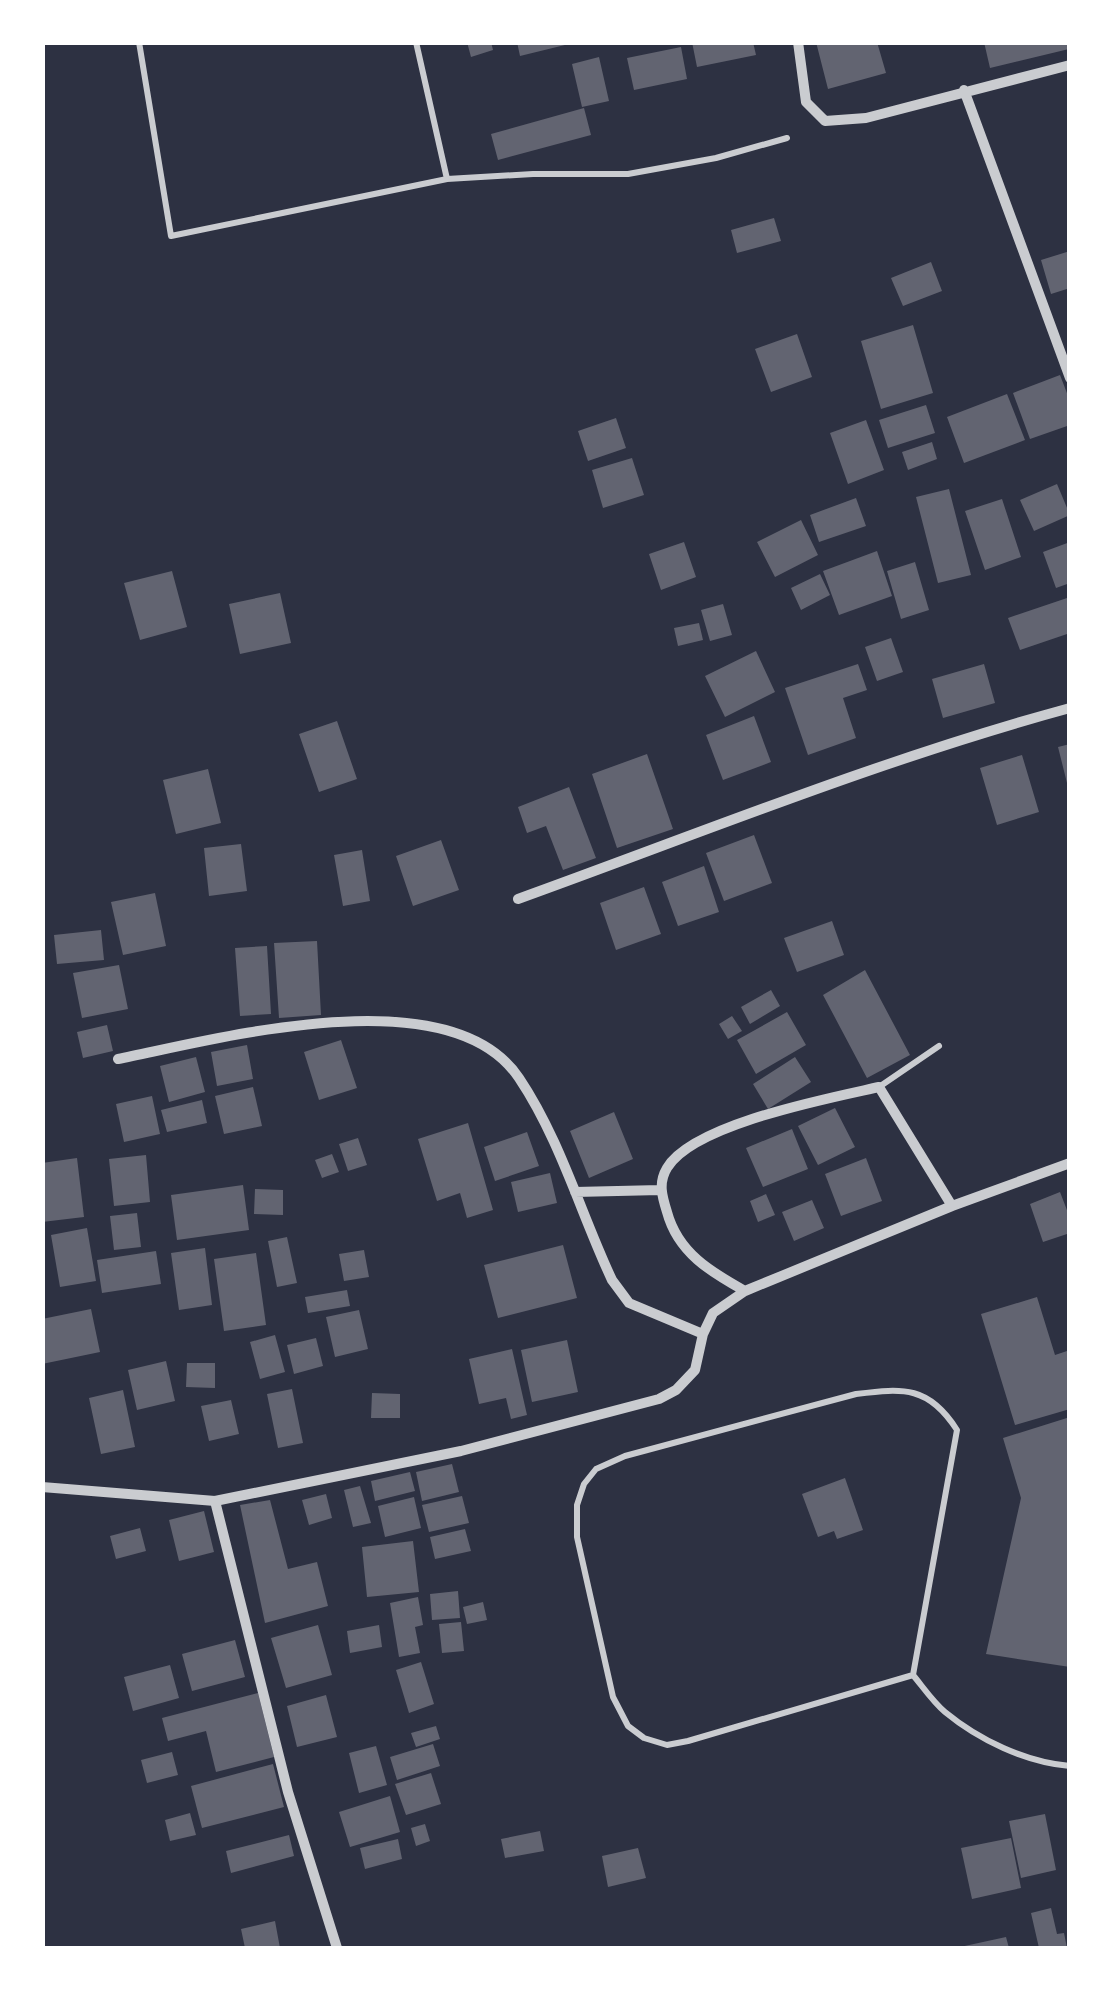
<svg xmlns="http://www.w3.org/2000/svg" width="1112" height="1991" font-family="'Archivo Narrow',sans-serif">
<style>
.building{fill:#626471}
.lines{fill:none;stroke-linecap:round;stroke-linejoin:round}
.service{stroke:#caccd0;stroke-width:6}
.minor{stroke:#caccd0;stroke-width:10}
</style>
<rect width="100%" height="100%" fill="#2d3142"/>
<path class="building" d="M467,42H491L493,50L471,57Z
M517,42H569V44L520,56Z
M692,42H753L756,55L697,67Z
M816,42H877L886,73L828,89Z
M984,42H1068L1069,49L990,68Z
M681,47L687,79L634,90L627,58Z
M599,57L609,101L582,107L572,64Z
M584,108L591,135L498,160L491,134Z
M774,218L781,241L737,253L731,230Z
M1070,251V288L1051,294L1041,260Z
M931,262L942,291L903,306L891,278Z
M913,325L933,393L881,409L861,341Z
M797,334L812,377L771,392L755,349Z
M1060,375L1070,401V425L1030,439L1013,393Z
M1007,394L1025,440L964,463L947,417Z
M926,405L935,433L888,448L879,420Z
M616,418L626,448L588,461L578,431Z
M866,420L884,470L848,484L830,433Z
M932,442L937,459L908,470L902,452Z
M632,458L644,495L603,508L592,470Z
M1057,484L1070,515L1034,531L1020,500Z
M949,489L971,575L938,583L916,497Z
M856,498L866,526L819,542L810,515Z
M1002,499L1021,557L985,570L965,511Z
M801,520L818,555L775,577L757,542Z
M684,542L696,577L661,590L649,554Z
M1070,542V583L1056,588L1043,552Z
M877,551L892,596L839,615L823,571Z
M915,562L929,610L901,619L887,571Z
M172,571L187,627L140,640L124,583Z
M820,574L830,595L801,610L791,588Z
M280,593L291,643L240,654L229,604Z
M1070,597V633L1020,650L1008,618Z
M723,604L732,635L710,641L701,610Z
M699,623L703,640L678,646L674,628Z
M891,638L903,672L877,681L865,647Z
M756,651L775,692L725,717L705,676Z
M858,664L867,690L843,698L856,738L808,755L785,688Z
M984,664L995,703L943,718L932,679Z
M754,716L771,762L723,780L706,735Z
M337,721L357,779L319,792L299,734Z
M1070,744V787H1068L1058,747Z
M647,754L673,829L617,848L592,774Z
M1022,755L1039,812L997,825L980,768Z
M208,769L221,823L176,834L163,780Z
M569,787L596,858L563,870L546,826L527,833L518,807Z
M754,835L772,883L724,901L706,853Z
M441,840L459,890L413,906L396,856Z
M241,844L247,891L209,896L204,848Z
M362,850L370,901L343,906L334,855Z
M704,866L719,912L678,926L662,882Z
M644,887L661,934L616,950L600,903Z
M155,893L166,946L123,955L111,902Z
M832,921L844,955L797,972L784,938Z
M101,930L104,960L57,964L54,935Z
M317,941L321,1015L279,1018L274,943Z
M267,946L271,1014L240,1016L235,948Z
M119,965L128,1009L82,1018L73,973Z
M865,970L910,1055L867,1078L823,995Z
M771,990L780,1006L750,1024L741,1007Z
M787,1012L806,1045L756,1074L737,1040Z
M732,1016L742,1031L728,1039L719,1024Z
M107,1025L113,1051L83,1058L77,1032Z
M341,1040L357,1088L319,1100L304,1052Z
M247,1045L253,1079L217,1086L211,1052Z
M196,1057L205,1092L169,1102L160,1066Z
M795,1057L811,1082L768,1109L753,1084Z
M253,1087L262,1126L224,1134L215,1096Z
M152,1096L160,1134L124,1142L116,1104Z
M202,1100L207,1123L167,1132L161,1110Z
M835,1108L855,1147L818,1165L798,1126Z
M614,1112L633,1159L589,1178L570,1131Z
M468,1123L493,1210L467,1218L460,1193L437,1201L418,1139Z
M792,1129L808,1169L763,1187L746,1148Z
M527,1132L539,1166L495,1181L484,1147Z
M358,1138L367,1165L348,1171L339,1144Z
M332,1154L339,1172L322,1178L315,1160Z
M146,1155L150,1202L114,1206L109,1159Z
M77,1158L84,1217L42,1222V1163Z
M866,1158L882,1201L841,1216L825,1174Z
M550,1173L557,1203L518,1212L511,1182Z
M243,1185L249,1230L177,1240L171,1195Z
M255,1189L283,1190V1215L254,1214Z
M1060,1192L1070,1218V1233L1043,1242L1030,1204Z
M766,1194L775,1215L758,1222L750,1201Z
M812,1200L824,1228L794,1241L782,1212Z
M137,1213L141,1247L114,1250L110,1216Z
M87,1228L96,1281L60,1287L51,1235Z
M287,1237L297,1283L277,1287L268,1241Z
M563,1245L577,1298L498,1318L484,1265Z
M205,1248L212,1305L179,1310L171,1253Z
M364,1250L369,1277L344,1281L339,1254Z
M156,1251L161,1284L102,1293L97,1260Z
M256,1253L266,1325L224,1331L214,1259Z
M347,1290L350,1306L308,1313L305,1297Z
M1037,1297L1055,1355L1070,1350V1409L1015,1425L981,1314Z
M91,1309L100,1352L42,1364V1319Z
M359,1310L368,1349L335,1357L326,1317Z
M275,1335L285,1372L260,1379L250,1342Z
M316,1338L323,1366L294,1374L287,1345Z
M567,1340L578,1392L532,1402L521,1350Z
M512,1349L527,1415L511,1419L506,1398L479,1404L469,1359Z
M166,1361L175,1401L137,1410L128,1370Z
M187,1363H215V1388L186,1387Z
M292,1389L303,1443L278,1448L267,1394Z
M123,1390L135,1447L101,1454L89,1398Z
M372,1393L400,1394V1418H371Z
M231,1400L239,1434L209,1441L201,1406Z
M1070,1417V1667L986,1654L1021,1498L1003,1438Z
M452,1464L459,1492L422,1501L416,1472Z
M410,1472L415,1491L375,1501L371,1481Z
M845,1478L863,1530L837,1539L834,1531L818,1537L802,1494Z
M360,1486L371,1523L353,1527L344,1490Z
M326,1494L332,1518L309,1525L302,1500Z
M462,1496L469,1523L429,1532L422,1505Z
M414,1497L421,1528L385,1537L378,1506Z
M270,1500L288,1569L317,1562L328,1606L265,1623L240,1505Z
M204,1511L214,1552L179,1561L169,1520Z
M140,1528L146,1551L116,1559L110,1536Z
M465,1529L471,1551L435,1559L430,1537Z
M413,1541L419,1592L367,1597L362,1547Z
M458,1591L460,1618L432,1620L430,1594Z
M418,1597L423,1625L415,1627L420,1653L399,1657L390,1603Z
M483,1602L487,1620L467,1624L463,1607Z
M461,1622L464,1651L442,1653L439,1624Z
M318,1625L332,1675L286,1688L271,1638Z
M379,1625L382,1647L350,1653L347,1631Z
M235,1640L245,1677L192,1691L182,1654Z
M421,1662L434,1704L409,1713L396,1670Z
M170,1665L179,1698L133,1711L124,1677Z
M258,1693L274,1757L216,1772L206,1731L168,1741L162,1718Z
M326,1695L337,1737L297,1747L287,1706Z
M436,1726L440,1739L416,1747L411,1733Z
M433,1744L440,1766L397,1780L390,1757Z
M376,1746L387,1785L359,1793L349,1753Z
M172,1752L178,1775L147,1783L141,1760Z
M273,1764L284,1807L202,1828L191,1786Z
M431,1773L441,1804L406,1815L395,1784Z
M390,1796L400,1832L350,1847L339,1812Z
M190,1813L196,1835L170,1841L165,1820Z
M1045,1814L1056,1870L1021,1878L1009,1821Z
M425,1824L430,1841L416,1846L411,1828Z
M540,1831L544,1851L505,1858L501,1839Z
M289,1835L294,1856L231,1873L226,1851Z
M1011,1838L1021,1888L972,1899L961,1848Z
M398,1839L402,1859L365,1869L360,1848Z
M638,1848L646,1878L608,1887L602,1856Z
M1051,1908L1057,1934L1064,1933L1067,1948H1039L1031,1913Z
M275,1921L280,1948H245L241,1929Z
M1006,1937L1009,1948H961L960,1947Z"/>
<g class="lines">
<path class="service" d="M139,42L171,236L447,179L533,174H628L716,158L787,138
M416,42L447,179
M879,1087L939,1046
M913,1675L688,1741L667,1745L644,1738L628,1726L613,1697L577,1537V1505L584,1484L596,1469L625,1456L856,1394C904,1388 929,1386 957,1430L913,1675C923,1687 933,1702 945,1712C979,1740 1025,1762 1070,1766"/>
<path class="minor" d="M798,42L806,102L825,121L866,118L1070,65
M964,90L1070,378
M518,899C701,833 882,759 1070,708
M118,1059C218,1039 450,975 519,1078C560,1139 581,1214 612,1280L629,1303L703,1334
M575,1192L660,1190
M745,1291C711,1272 678,1253 667,1212C662,1196 658,1183 667,1168C693,1124 830,1098 879,1087L952,1206
M42,1487L215,1501L461,1451L659,1399L676,1390L695,1370L703,1334L713,1313L745,1291L952,1206L1070,1163
M215,1501L288,1792L337,1948"/>
</g>
<rect width="1112" height="1991" fill="none" stroke="#ffffff" stroke-width="90"/>
</svg>
